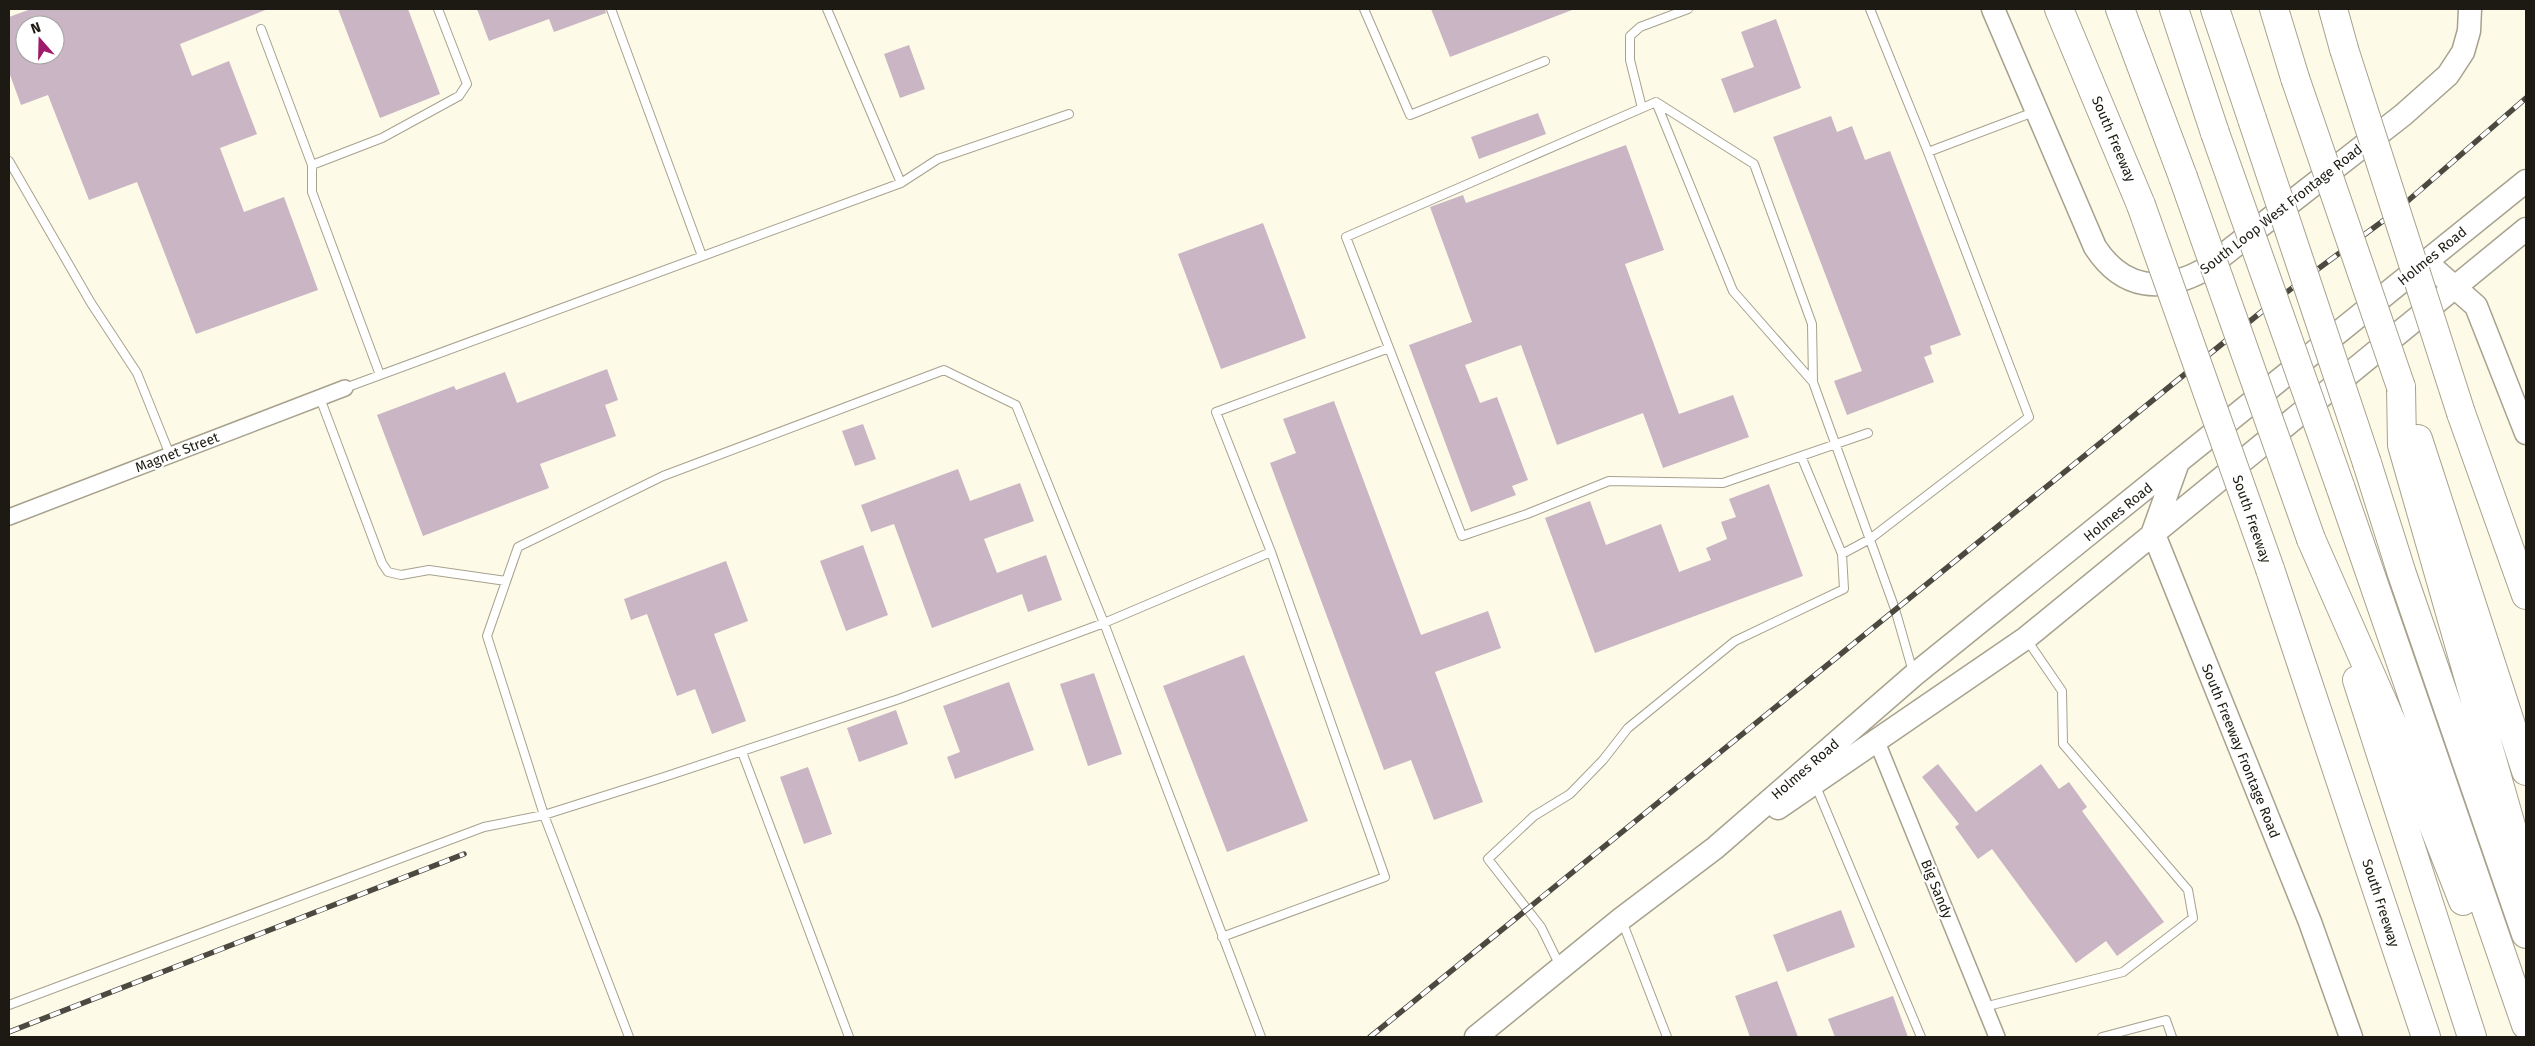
<svg xmlns="http://www.w3.org/2000/svg" width="2535" height="1046" font-family="'Fira Sans',sans-serif">
<style>
.building{fill:#c9b5c3;fill-rule:evenodd}
.lines{fill:none;stroke-linecap:round;stroke-linejoin:round}
.service-casing{stroke:#a7a28e;stroke-width:10}
.minor-casing{stroke:#a7a28e;stroke-width:18}
.secondary-casing{stroke:#a7a28e;stroke-width:25}
.motorway-casing{stroke:#a7a28e;stroke-width:30}
.service{stroke:#fff;stroke-width:8}
.minor{stroke:#fff;stroke-width:15}
.secondary{stroke:#fff;stroke-width:22}
.motorway{stroke:#fff;stroke-width:28}
.rail-casing{stroke:#4c4a40;stroke-width:5.5}
.rail{stroke:#fff;stroke-width:4;stroke-dasharray:11;stroke-linecap:butt}
.motorway-bridge-casing{stroke:#a7a28e;stroke-width:30;stroke-linecap:butt}
.motorway-bridge{stroke:#fff;stroke-width:28}
.labels{text-anchor:middle;stroke-width:4.5;stroke-linejoin:round;paint-order:stroke}
.street-label{font-size:14px;fill:#1c1a12;stroke:#fff}
</style>
<rect width="100%" height="100%" fill="#fefae8"/>
<path class="building" d="M31,9H268L180,44L192,76L229,61L257,134L220,148L244,212L284,197L318,290L196,334L137,182L89,200L48,95L21,105L9,72V17ZM25,25H55V55H25Z
M338,9H408L440,94L380,118Z
M477,9H605L606,13L554,32L549,19L489,41Z
M1431,9H1572V10L1450,57Z
M1776,19L1801,88L1734,113L1721,79L1754,67L1741,32Z
M909,45L925,89L900,98L884,54Z
M1538,113L1546,134L1479,159L1471,137Z
M1831,116L1837,132L1852,126L1865,160L1890,151L1961,335L1930,346L1932,354L1924,357L1934,382L1847,415L1834,381L1862,371L1773,137Z
M1626,145L1664,250L1625,264L1679,414L1733,395L1749,437L1663,468L1643,413L1557,445L1521,345L1465,365L1480,403L1497,397L1528,480L1512,486L1516,495L1471,512L1409,345L1472,322L1430,207L1463,195L1466,203Z
M1263,223L1306,338L1221,369L1178,254Z
M607,369L618,400L605,405L616,436L540,464L549,488L423,536L377,415L454,386L456,390L505,372L517,403Z
M1334,401L1421,635L1488,611L1501,648L1435,672L1483,802L1434,820L1411,760L1384,770L1270,463L1296,453L1283,419Z
M863,424L876,459L855,466L842,431Z
M958,469L970,501L1020,483L1034,521L984,539L997,573L1046,555L1062,600L1028,612L1022,594L932,628L894,524L871,532L861,505Z
M1769,484L1803,576L1595,653L1545,518L1590,501L1606,545L1661,524L1679,572L1711,560L1706,548L1727,539L1721,522L1736,517L1729,499Z
M863,545L888,615L846,631L820,561Z
M726,561L748,621L714,634L746,721L712,734L695,689L677,696L647,614L631,620L624,599Z
M1244,655L1308,821L1227,852L1163,686Z
M1094,673L1122,754L1088,766L1060,684Z
M1009,682L1034,750L955,779L947,757L960,752L943,706Z
M896,710L908,744L859,762L847,728Z
M1938,764L1976,812L2041,764L2059,789L2069,782L2087,807L2082,811L2164,922L2117,956L2106,941L2076,963L1992,849L1978,859L1955,827L1959,824L1922,777Z
M808,767L832,834L804,844L780,777Z
M1841,910L1855,947L1787,972L1773,935Z
M1777,981L1798,1037H1750L1735,996Z
M1893,996L1908,1037H1835L1828,1019Z"/>
<g class="lines">
<g class="service-casing">
<path id="service" d="M611,9L702,256
M1364,9L1410,115L1545,61
M261,29L312,165V192L380,375
M1656,102L1346,237L1462,536L1527,514L1609,481L1723,483L1868,433
M1656,102L1754,164L1812,324L1813,382L1895,609L1913,672
M1656,102L1733,291L1813,382
M1642,108L1630,60V36L1640,27L1688,9
M1928,152L2034,112
M9,161L91,303L137,373L170,455
M312,165L382,138L459,96L467,84L438,9
M901,183L938,159L1069,114
M345,388L901,183L827,9
M320,398L382,563L388,572L401,575L429,570L506,581
M1842,554L1870,539L2029,417L1928,152L1870,9
M742,752L849,1037
M1815,784L1921,1037
M1622,921L1667,1037
M1222,937L1385,877L1271,552L1216,412L1389,348
M1560,966L1541,927L1488,859L1534,816L1570,794L1603,760L1628,728L1735,641L1844,589L1842,554L1801,456
M9,1005L484,827L544,815L664,777L899,699L1104,623L1271,552
M1984,1007L2123,972L2193,918L2188,890L2063,744L2062,691L2027,640
M629,1037L544,815L487,636L518,547L663,476L944,370L1016,405L1104,623L1261,1037
M2102,1037L2166,1020L2172,1037"/>
</g>
<g class="minor-casing">
<path id="minor" d="M9,517L345,388
M1877,742L1997,1037"/>
</g>
<g class="secondary-casing">
<path id="secondary" d="M1993,9L2095,247C2123,290 2161,293 2204,270L2403,115L2448,75L2463,52L2469,31L2470,9
M2425,261L2476,306L2526,433
M2177,465L2153,532L2310,922L2351,1037
M1778,808L2026,638L2526,229
M1476,1037L1621,919L1715,848L1914,675L2526,181"/>
</g>
<g class="motorway-casing">
<path id="motorway" d="M2059,9L2141,205
M2120,9L2183,177
M2174,9L2215,133
M2215,9L2252,119
M2274,9L2295,78
M2333,9L2344,49
M2401,387L2402,445L2526,878
M2461,413L2526,595
M2418,439L2526,771
M2367,463L2402,574L2526,934
M2340,486L2526,1025
M2311,539L2403,748L2463,901
M2270,569L2426,1037
M2357,680L2472,1037"/>
</g>
<use href="#service" class="service"/>
<use href="#minor" class="minor"/>
<use href="#secondary" class="secondary"/>
<use href="#motorway" class="motorway"/>
<g class="rail-casing">
<path id="rail" d="M9,1032L464,854
M1370,1037L2276,300L2395,212L2526,98"/>
</g>
<use href="#rail" class="rail"/>
<g class="motorway-bridge-casing">
<path id="motorway-bridge" d="M2344,49L2461,413
M2295,78L2401,387
M2252,119L2367,463
M2215,133L2340,486
M2183,177L2311,539
M2141,205L2270,569"/>
</g>
<use href="#motorway-bridge" class="motorway-bridge"/>
</g>
<g class="labels">
<g class="street-label">
<text transform="translate(2114 139) rotate(67)" y="5">South Freeway</text>
<text transform="translate(2281 209) rotate(-38)" y="5">South Loop West Frontage Road</text>
<text transform="translate(2432 256) rotate(-39)" y="5">Holmes Road</text>
<text transform="translate(177 452) rotate(-21)" y="5">Magnet Street</text>
<text transform="translate(2118 512) rotate(-39)" y="5">Holmes Road</text>
<text transform="translate(2252 519) rotate(71)" y="5">South Freeway</text>
<text transform="translate(2241 751) rotate(68)" y="5">South Freeway Frontage Road</text>
<text transform="translate(1805 769) rotate(-41)" y="5">Holmes Road</text>
<text transform="translate(1937 889) rotate(68)" y="5">Big Sandy</text>
<text transform="translate(2381 903) rotate(72)" y="5">South Freeway</text>
</g>
</g>
<rect width="2535" height="1046" fill="none" stroke="#1c1a12" stroke-width="20"/>
<g transform="translate(40 40) rotate(340)"><circle r="24" fill="#ffffff" stroke="#a4a3a0"/>
<path d="M0-4L9 19L0 12L-9 19Z" fill="#9e1969"/>
<text y="-8" font-size="14" font-weight="bold" text-anchor="middle" fill="#1c1a12">N</text>
</g>
</svg>
